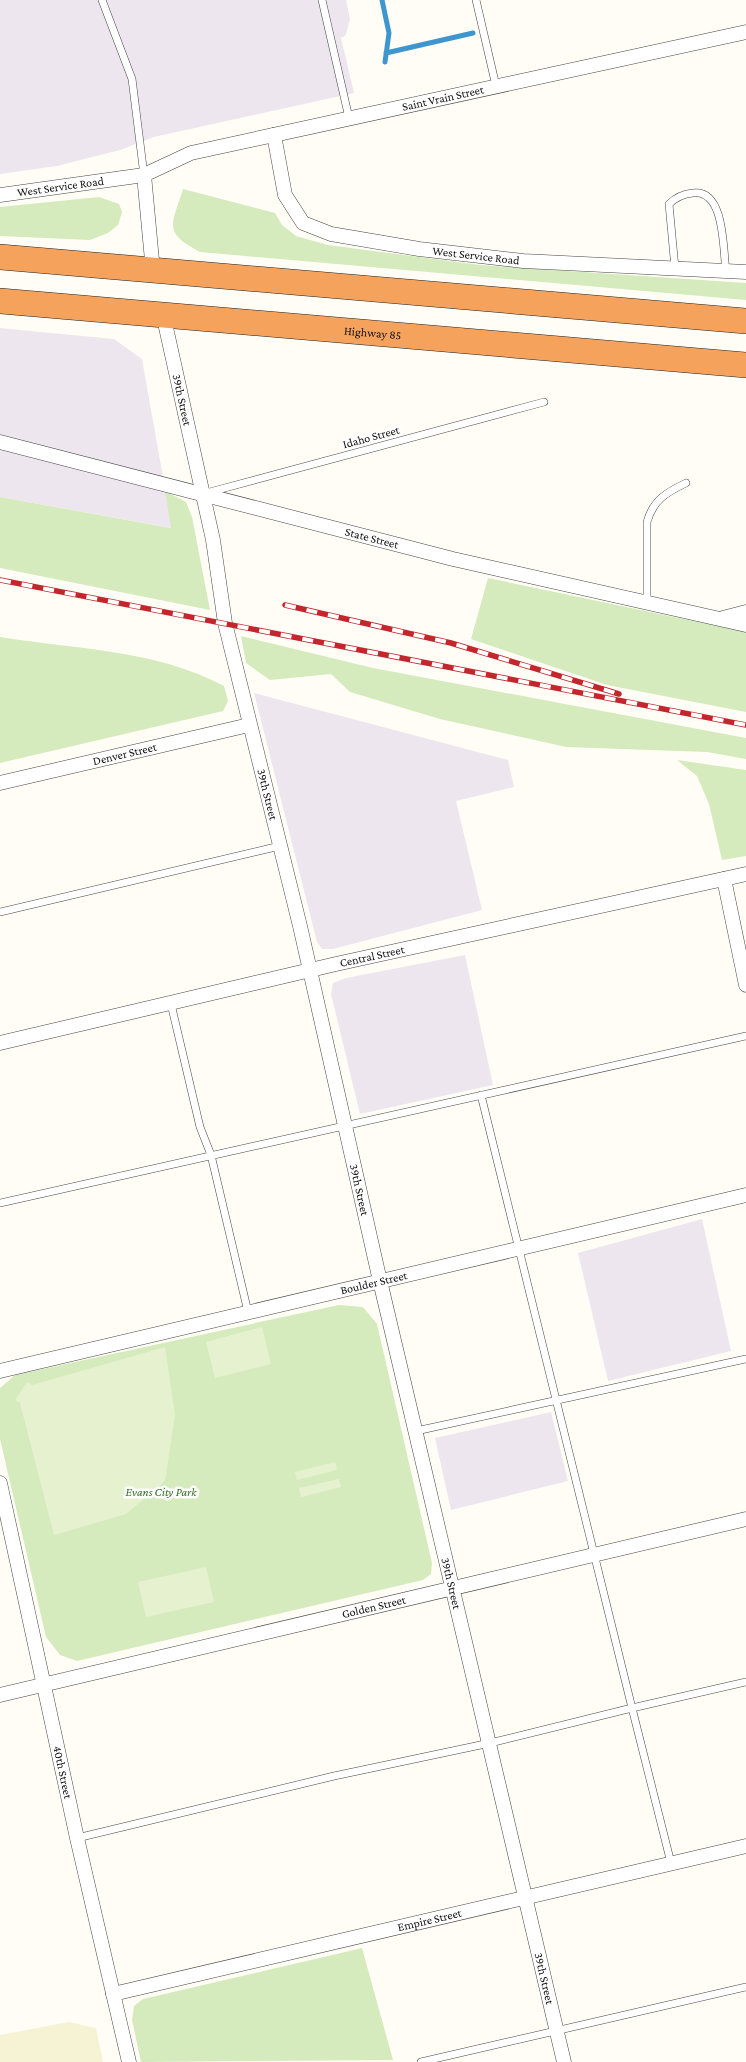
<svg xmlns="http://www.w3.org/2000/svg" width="746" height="2062" font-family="'Crimson Pro',serif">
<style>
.industrial{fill:#eee6ef}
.farmland{fill:#f6f3d4}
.green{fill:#d5ebbd}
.pitch{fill:#e6f2cf}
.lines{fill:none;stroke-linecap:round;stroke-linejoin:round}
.stream{stroke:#3f96cf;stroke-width:5}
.lane-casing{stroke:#444;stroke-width:8}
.street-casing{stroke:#444;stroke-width:15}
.highway-casing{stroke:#222;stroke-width:26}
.lane{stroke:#fff;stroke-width:7}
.street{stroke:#fff;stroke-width:14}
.highway{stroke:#f5a25d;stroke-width:25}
.rail-casing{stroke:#c4262e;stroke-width:5.5}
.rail{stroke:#fff;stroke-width:4;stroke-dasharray:11;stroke-linecap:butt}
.labels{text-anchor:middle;stroke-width:5;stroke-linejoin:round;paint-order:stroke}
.street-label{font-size:12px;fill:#111;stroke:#fff}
.park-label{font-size:12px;font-style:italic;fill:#2f6b1f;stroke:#fff}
</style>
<rect width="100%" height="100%" fill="#fffdf5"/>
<path class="industrial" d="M0,0H346L350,19L346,35L341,38L354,93L154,137L120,150L57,166L0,174Z
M0,328L114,339L142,359L172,528L0,497Z
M254,693L508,760L514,787L456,801L482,910L333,949H322L317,942Z
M465,955L493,1085L360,1114L331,994L333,983L346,978Z
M702,1219L731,1351L608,1381L578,1253Z
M551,1412L568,1481L451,1510L435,1438Z"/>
<path class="farmland" d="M69,2022L96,2028L103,2062H0V2035Z"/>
<path class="green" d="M183,189L275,213L282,225L296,236L328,245L480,265L746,283V300L200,252C162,232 172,225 183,189Z
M99,197L119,204L122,212L118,225L108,233L90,240L0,236V207Z
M165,491L186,502L192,517L210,610L0,568V497L171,528Z
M488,578L746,632V712L607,685L471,639Z
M241,636L373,668L746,738V759L707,752L566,747L440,719L350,692L331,674L270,680L246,663Z
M0,637C75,649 157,650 224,686L228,701L223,711L0,763Z
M677,760L746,770V856L722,860L709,804L697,776Z
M339,1305L363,1307L377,1324L432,1563L431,1574L423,1580L77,1661L60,1655L46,1637L0,1439V1388L15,1375Z
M362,1948L393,2060L141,2062L132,2020L134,2006L143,1999Z"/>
<path class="pitch" d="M262,1327L271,1364L215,1378L206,1342Z
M165,1347L175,1415L165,1481L126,1514L54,1535L20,1403L15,1400L27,1382L32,1385Z
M335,1462L337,1470L297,1480L295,1472Z
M339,1479L341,1487L301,1497L299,1488Z
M206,1567L214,1602L146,1617L138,1582Z"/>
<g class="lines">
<path class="stream" d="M382,0L389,33L385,62
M386,53L473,33"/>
<g class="lane-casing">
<path id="lane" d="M102,0L132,79L144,175
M322,0L349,118
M476,0L496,86
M675,268L669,204C676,197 683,194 693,193C725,189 723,249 726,272
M206,493L544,402
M647,604V522C653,500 667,492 686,483
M0,912L280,846
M171,1004L200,1127L211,1155L248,1312
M481,1095L632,1708L746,1682
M0,1203L746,1036
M416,1431L746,1359
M77,1838L334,1776L490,1743L632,1708L671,1863
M421,2062L746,1987"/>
</g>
<g class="street-casing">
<g id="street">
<path id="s1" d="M274,135L285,195L303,223L331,234L419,249L523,261L746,272"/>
<path d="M144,175L153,271"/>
<path id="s2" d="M0,195L144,175L191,153L746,32"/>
<path id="s3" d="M163,314L213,540L225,623L300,926L380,1281L564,2062"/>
<path id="s4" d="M0,442L453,559L746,625"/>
<path d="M723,618L746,612"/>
<path id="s5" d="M0,783L249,725"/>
<path d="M724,879L746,985"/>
<path id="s6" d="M0,1043L336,964L746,874"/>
<path id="s7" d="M0,1371L746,1195"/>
<path id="s8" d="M0,1483L77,1838L129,2062"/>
<path id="s9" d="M0,1695L746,1519"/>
<path id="s10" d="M113,1994L746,1846"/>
</g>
</g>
<g class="highway-casing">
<g id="highway">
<path d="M0,257L746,321"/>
<path id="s11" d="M0,301L746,365"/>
</g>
</g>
<use href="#lane" class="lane"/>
<use href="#street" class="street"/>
<use href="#highway" class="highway"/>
<g class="rail-casing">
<path id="rail" d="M0,580L746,725
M285,605L451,643L619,694"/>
</g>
<use href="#rail" class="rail"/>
</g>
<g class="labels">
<g class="street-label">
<text dy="4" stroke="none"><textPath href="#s2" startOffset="455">Saint Vrain Street</textPath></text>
<text dy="4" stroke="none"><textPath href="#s2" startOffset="61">West Service Road</textPath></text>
<text dy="4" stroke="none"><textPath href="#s1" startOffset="271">West Service Road</textPath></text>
<text dy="4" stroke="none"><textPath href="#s11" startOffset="374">Highway 85</textPath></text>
<text dy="4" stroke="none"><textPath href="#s3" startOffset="88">39th Street</textPath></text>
<text transform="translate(371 437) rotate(-15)" y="4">Idaho Street</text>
<text dy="4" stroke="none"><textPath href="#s4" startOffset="384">State Street</textPath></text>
<text dy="4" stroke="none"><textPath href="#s5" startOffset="128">Denver Street</textPath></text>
<text dy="4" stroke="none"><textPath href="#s3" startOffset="492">39th Street</textPath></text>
<text dy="4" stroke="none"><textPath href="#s6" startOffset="382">Central Street</textPath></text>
<text dy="4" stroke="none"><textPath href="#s3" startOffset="898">39th Street</textPath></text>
<text dy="4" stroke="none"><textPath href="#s7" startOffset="384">Boulder Street</textPath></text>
<text dy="4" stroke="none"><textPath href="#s3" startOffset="1302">39th Street</textPath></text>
<text dy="4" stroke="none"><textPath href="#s9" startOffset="384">Golden Street</textPath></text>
<text dy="4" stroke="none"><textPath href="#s8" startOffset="296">40th Street</textPath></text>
<text dy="4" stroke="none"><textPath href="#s10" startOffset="325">Empire Street</textPath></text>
<text dy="4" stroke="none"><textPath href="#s3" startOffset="1708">39th Street</textPath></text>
</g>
<g class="park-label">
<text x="161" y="1496">Evans City Park</text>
</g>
</g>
</svg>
